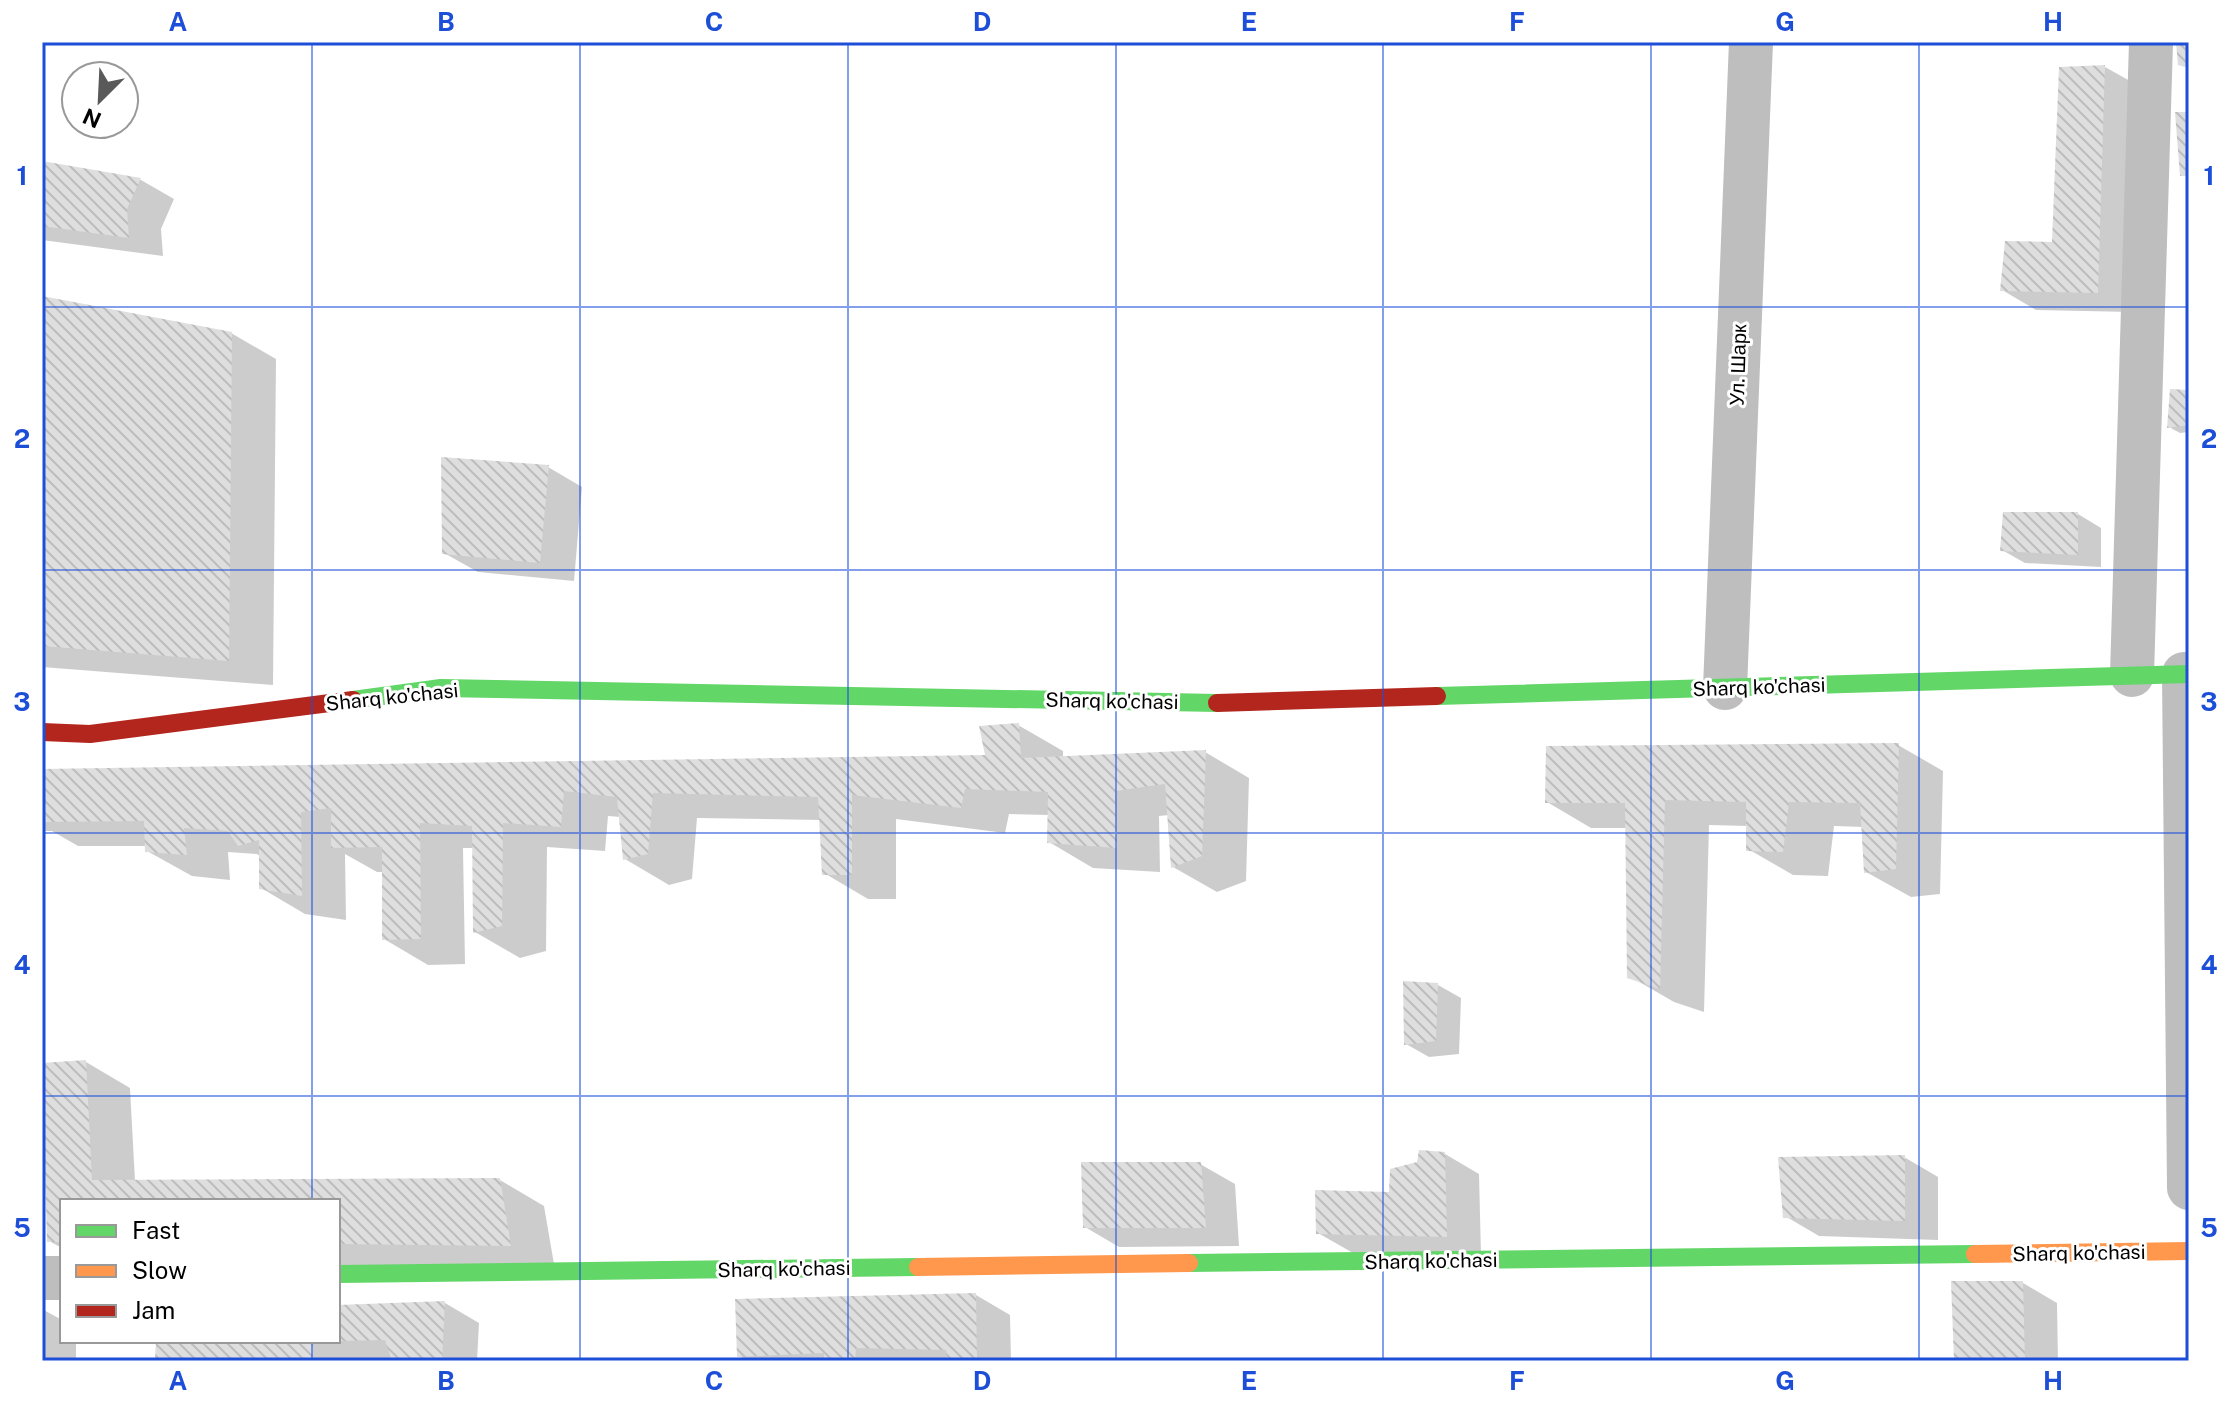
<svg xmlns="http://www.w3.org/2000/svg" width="2231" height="1403" font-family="'Public Sans',sans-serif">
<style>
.shadow{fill:#0003}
.building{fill:url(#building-back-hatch)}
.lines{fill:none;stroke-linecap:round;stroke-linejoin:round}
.street{stroke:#bebebe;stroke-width:44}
.fast{stroke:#63d668;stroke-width:18}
.slow{stroke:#ff974d;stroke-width:18}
.jam{stroke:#b3261e;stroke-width:18}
.grid{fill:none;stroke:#1d4ed8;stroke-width:2;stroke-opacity:0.55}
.labels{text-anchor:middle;stroke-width:6;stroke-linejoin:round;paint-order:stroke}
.street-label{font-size:20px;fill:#000;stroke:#fff}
.neatline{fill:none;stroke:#1d4ed8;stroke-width:3}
.grid-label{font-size:26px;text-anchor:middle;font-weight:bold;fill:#1d4ed8}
</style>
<defs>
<pattern id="building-back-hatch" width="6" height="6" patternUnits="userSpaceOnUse" patternTransform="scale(2)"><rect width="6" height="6" fill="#dedede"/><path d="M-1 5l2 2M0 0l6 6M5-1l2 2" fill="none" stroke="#bdbdbd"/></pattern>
</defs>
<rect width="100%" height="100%" fill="#fff"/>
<path class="shadow" d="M2105,67L2139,86L2132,312L2036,310L2002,290L2054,244Z
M42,163L141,180L174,199L161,229L163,256L42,240Z
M42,298L231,333L276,359L273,685L42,667Z
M2189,392V432L2180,433L2169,427Z
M548,467L582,487L574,581L478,572L444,553Z
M2078,514L2101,528V567L2025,563L2002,550Z
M1018,725L1063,751V758L1205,752L1249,778L1246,881L1217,892L1173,867L1169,815L1159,816L1160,872L1093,868L1049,842V815L1009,814L1005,833L896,819V899H868L824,873L821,820L697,818L692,879L669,885L625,859L621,817L608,816L605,851L547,847L546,951L520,958L475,932L474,848H463L465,964L428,965L384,939V872H377L345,854L346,920L305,914L261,888V857L257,854L228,852L230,880L192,876L147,851V846H78L52,831H42V771L987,757Z
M1898,745L1943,771L1940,894L1911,897L1866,872L1864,827L1834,826L1828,876L1793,875L1748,849V826L1709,825L1704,1012L1674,1002L1629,976L1628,828H1591L1547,802Z
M1438,985L1461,998L1459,1054L1429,1057L1406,1044Z
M86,1062L130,1088L135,1181L500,1180L544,1206L555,1270L338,1268V1201H62V1248L49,1241L42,1065Z
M1445,1154L1479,1174L1481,1255L1353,1253L1318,1233L1391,1194Z
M1904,1157L1938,1177V1240L1819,1236L1785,1216Z
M1200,1164L1235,1184L1239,1246L1119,1247L1085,1227Z
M2023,1283L2057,1303L2058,1361H1956Z
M976,1295L1010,1315L1011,1361H747L739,1356Z
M445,1303L479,1323L477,1361H164L157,1356L158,1341H338V1307Z
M42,1309L62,1320V1341H76V1361H42Z"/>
<path class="building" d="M2176,42H2189V68L2178,65Z
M2105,65L2098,293L2000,291L2005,241L2052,242L2059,67Z
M2175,112H2189V176H2180Z
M42,161L141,178L127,209L129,238L42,226Z
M42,296L232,332L229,661L42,646Z
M2170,389L2189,390V425L2167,428Z
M441,457L549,465L540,563L442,554Z
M2003,512H2078V555L2000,551Z
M1019,723L1021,758L1206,750L1202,856L1171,868L1165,784L1115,791L1117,848L1047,843L1048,792L965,789L961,808L852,795V875H822L818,797L653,793L648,854L623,860L617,797L564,791L561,827L503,823L502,926L473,933L472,826L420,823L421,939L382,940V847L331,848V808L301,812L302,896L259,889V840L238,846L228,831L184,828L187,855L145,852L144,821L42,822V769L985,755L979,726Z
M1899,743L1896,869L1864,873L1860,803L1789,802L1783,852L1746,851V802L1665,800L1660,989L1627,978L1625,803H1545L1546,746Z
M1403,981L1438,983L1436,1041L1404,1045Z
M86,1060L92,1180L500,1178L511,1246L338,1244V1201H62V1242H47L42,1063Z
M1419,1150L1445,1152L1447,1237L1316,1234L1315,1190L1389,1192L1390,1169L1417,1162Z
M1905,1155V1221L1783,1218L1778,1157Z
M1081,1162H1201L1206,1228H1083Z
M1951,1281H2023L2025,1361H1954Z
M976,1293L977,1361H947L946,1350L856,1348L855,1361H824V1353L737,1357L735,1299Z
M445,1301L442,1361H392L385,1340L338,1341V1305Z
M156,1341H313L312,1361L155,1358Z"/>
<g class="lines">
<path class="street" d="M2184,674L2189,1188
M2132,675L2151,42
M1725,688L1751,42
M42,1278H62"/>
<path class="fast" d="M1437,696L2189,674
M353,700L441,688L1217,703
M1189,1263L1975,1254
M338,1274L918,1267"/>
<path class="slow" d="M1975,1254L2189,1251
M918,1267L1189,1263"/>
<path class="jam" d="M1217,703L1437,696
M42,732L90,734L353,700"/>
</g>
<path class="grid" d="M312,42V1201M580,42V1361M848,42V1361M1116,42V1361M1383,42V1361M1651,42V1361M1919,42V1361M42,307H2189M42,570H2189M42,833H2189M42,1096H2189M312,1341V1361"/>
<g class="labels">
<g class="street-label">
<text transform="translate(1738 365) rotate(-88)" y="7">Ул. Шарк</text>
<text transform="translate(1759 687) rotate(-2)" y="7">Sharq ko'chasi</text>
<text transform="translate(392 697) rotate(-6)" y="7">Sharq ko'chasi</text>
<text transform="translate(1112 701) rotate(1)" y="7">Sharq ko'chasi</text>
<text transform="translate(2079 1253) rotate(-1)" y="7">Sharq ko'chasi</text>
<text transform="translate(1431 1261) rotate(-1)" y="7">Sharq ko'chasi</text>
<text transform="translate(784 1269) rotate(-1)" y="7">Sharq ko'chasi</text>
</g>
</g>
<rect width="2231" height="1403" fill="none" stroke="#ffffff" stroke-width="88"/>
<rect x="60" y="1199" width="280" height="144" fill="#ffffff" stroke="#999999" stroke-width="2"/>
<rect x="76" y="1225" width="40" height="12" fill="#63d668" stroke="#999999" stroke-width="2"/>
<text x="132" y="1239" font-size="24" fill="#000000">Fast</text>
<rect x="76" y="1265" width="40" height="12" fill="#ff974d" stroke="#999999" stroke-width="2"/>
<text x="132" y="1279" font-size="24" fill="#000000">Slow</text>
<rect x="76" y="1305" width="40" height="12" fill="#b3261e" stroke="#999999" stroke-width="2"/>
<text x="132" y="1319" font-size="24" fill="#000000">Jam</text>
<g transform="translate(100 100) rotate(204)"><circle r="38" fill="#ffffff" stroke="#999999" stroke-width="2"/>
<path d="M0-6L14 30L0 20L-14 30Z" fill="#595959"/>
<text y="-12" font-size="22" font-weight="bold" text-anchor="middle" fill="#000000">N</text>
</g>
<rect x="44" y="44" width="2143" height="1315" class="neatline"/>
<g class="grid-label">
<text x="178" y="31">A</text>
<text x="446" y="31">B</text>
<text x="714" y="31">C</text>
<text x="982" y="31">D</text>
<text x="1249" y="31">E</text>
<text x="1517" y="31">F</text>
<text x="1785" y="31">G</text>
<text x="2053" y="31">H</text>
<text x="22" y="185">1</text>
<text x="2209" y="185">1</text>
<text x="22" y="448">2</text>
<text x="2209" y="448">2</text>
<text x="22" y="711">3</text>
<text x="2209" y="711">3</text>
<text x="22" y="974">4</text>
<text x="2209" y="974">4</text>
<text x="22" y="1237">5</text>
<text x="2209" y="1237">5</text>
<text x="178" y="1390">A</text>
<text x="446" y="1390">B</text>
<text x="714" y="1390">C</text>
<text x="982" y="1390">D</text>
<text x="1249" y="1390">E</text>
<text x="1517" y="1390">F</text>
<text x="1785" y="1390">G</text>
<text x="2053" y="1390">H</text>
</g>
</svg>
